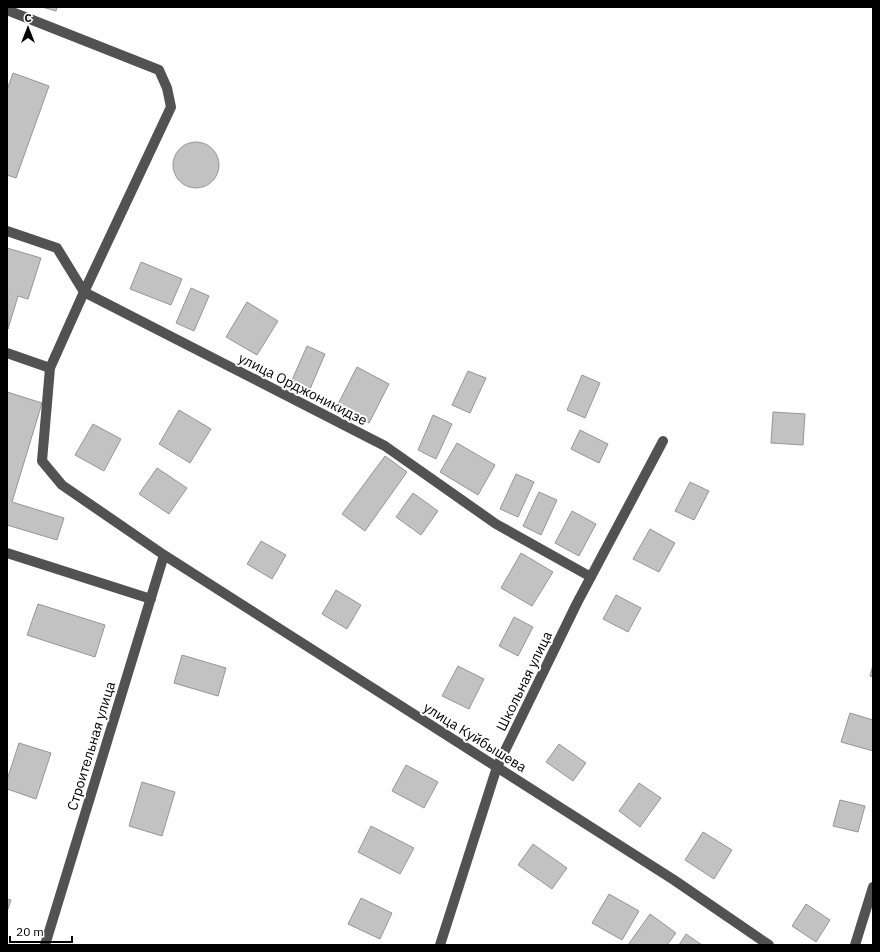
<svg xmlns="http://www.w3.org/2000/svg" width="880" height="952" font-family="'IBM Plex Sans',sans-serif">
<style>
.building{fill:#c2c2c2;stroke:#969696}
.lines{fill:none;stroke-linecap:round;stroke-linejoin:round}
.minor{stroke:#525252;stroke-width:10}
.labels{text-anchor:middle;stroke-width:4;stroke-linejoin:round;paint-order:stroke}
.street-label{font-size:14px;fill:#000;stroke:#fff}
</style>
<rect width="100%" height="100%" fill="#fff"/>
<path class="building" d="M42,7H57L56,11Z
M13,73L49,86L16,178L7,175V90Z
M173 165a23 23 0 1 1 46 0a23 23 0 1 1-46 0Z
M7,248L41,258L28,299L18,296L8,329Z
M141,262L182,279L171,305L130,289Z
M191,288L209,296L194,331L176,323Z
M247,302L278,321L257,355L226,337Z
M307,346L325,354L310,389L292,380Z
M357,367L389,384L369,423L337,406Z
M468,371L486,378L470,413L452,405Z
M582,375L600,383L585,418L567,410Z
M7,392L42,403L12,502L64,518L57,540L7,525Z
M179,410L211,429L190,463L159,444Z
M773,412L805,414L803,445L771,443Z
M433,415L452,424L436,459L418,450Z
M93,424L121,439L104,471L75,455Z
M580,430L608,444L599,463L571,449Z
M457,443L495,465L478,495L440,472Z
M385,456L407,472L365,531L342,514Z
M157,468L187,488L169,514L139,494Z
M516,474L534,482L518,517L500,509Z
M690,482L709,491L694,520L675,511Z
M539,492L557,500L541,535L523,526Z
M413,493L438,511L421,535L396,517Z
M572,511L596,524L579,556L555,543Z
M650,529L675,543L659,572L633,559Z
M261,541L286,555L272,579L247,564Z
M521,553L553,572L532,606L501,588Z
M336,590L361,605L347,629L322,614Z
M616,595L641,608L628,632L603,619Z
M38,604L105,625L95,657L27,635Z
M514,617L533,627L518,656L499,646Z
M182,655L226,668L218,696L174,683Z
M873,665V677L870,676Z
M458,666L484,679L469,709L442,696Z
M850,713L873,720V751L841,742Z
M19,743L51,753L36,799L7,789V780Z
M559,744L586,763L573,781L546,762Z
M406,765L438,782L424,808L392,791Z
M142,782L175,792L162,836L129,826Z
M639,783L661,798L640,827L619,811Z
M840,800L865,806L858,832L833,826Z
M371,826L414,848L400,874L358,852Z
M703,832L732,850L714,879L685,860Z
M533,844L567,868L552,889L518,865Z
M609,894L639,911L622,940L592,923Z
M361,898L392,913L380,939L348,924Z
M7,899L11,900L7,912Z
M806,904L830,920L816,942L792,926Z
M650,914L676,933L667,945H628Z
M686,934L702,945H679Z"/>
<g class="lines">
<path class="minor" d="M7,10L159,70L167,88L171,107L84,292L50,368
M7,231L57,248L84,292L385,446L496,524L591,577
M7,353L50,368L42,461L62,485L164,555L674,880L769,945
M7,553L151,599
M45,945L164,555
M440,945L497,767L577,603L663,441
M855,945L873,887"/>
</g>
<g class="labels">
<g class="street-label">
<text transform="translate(303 389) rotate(27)" y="5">улица Орджоникидзе</text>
<text transform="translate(524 681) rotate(-64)" y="5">Школьная улица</text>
<text transform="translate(475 737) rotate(32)" y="5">улица Куйбышева</text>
<text transform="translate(91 746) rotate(-73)" y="5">Строительная улица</text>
</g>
</g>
<rect width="880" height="952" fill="none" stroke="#000000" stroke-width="16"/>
<g transform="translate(28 28)" stroke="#ffffff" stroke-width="3" paint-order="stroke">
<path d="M0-3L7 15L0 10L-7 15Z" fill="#000000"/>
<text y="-6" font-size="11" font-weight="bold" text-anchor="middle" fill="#000000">С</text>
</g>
<path d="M10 936v6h62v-6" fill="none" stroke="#000000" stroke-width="2"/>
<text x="16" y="936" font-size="12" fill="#000000" stroke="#ffffff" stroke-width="3" paint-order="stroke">20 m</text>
</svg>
